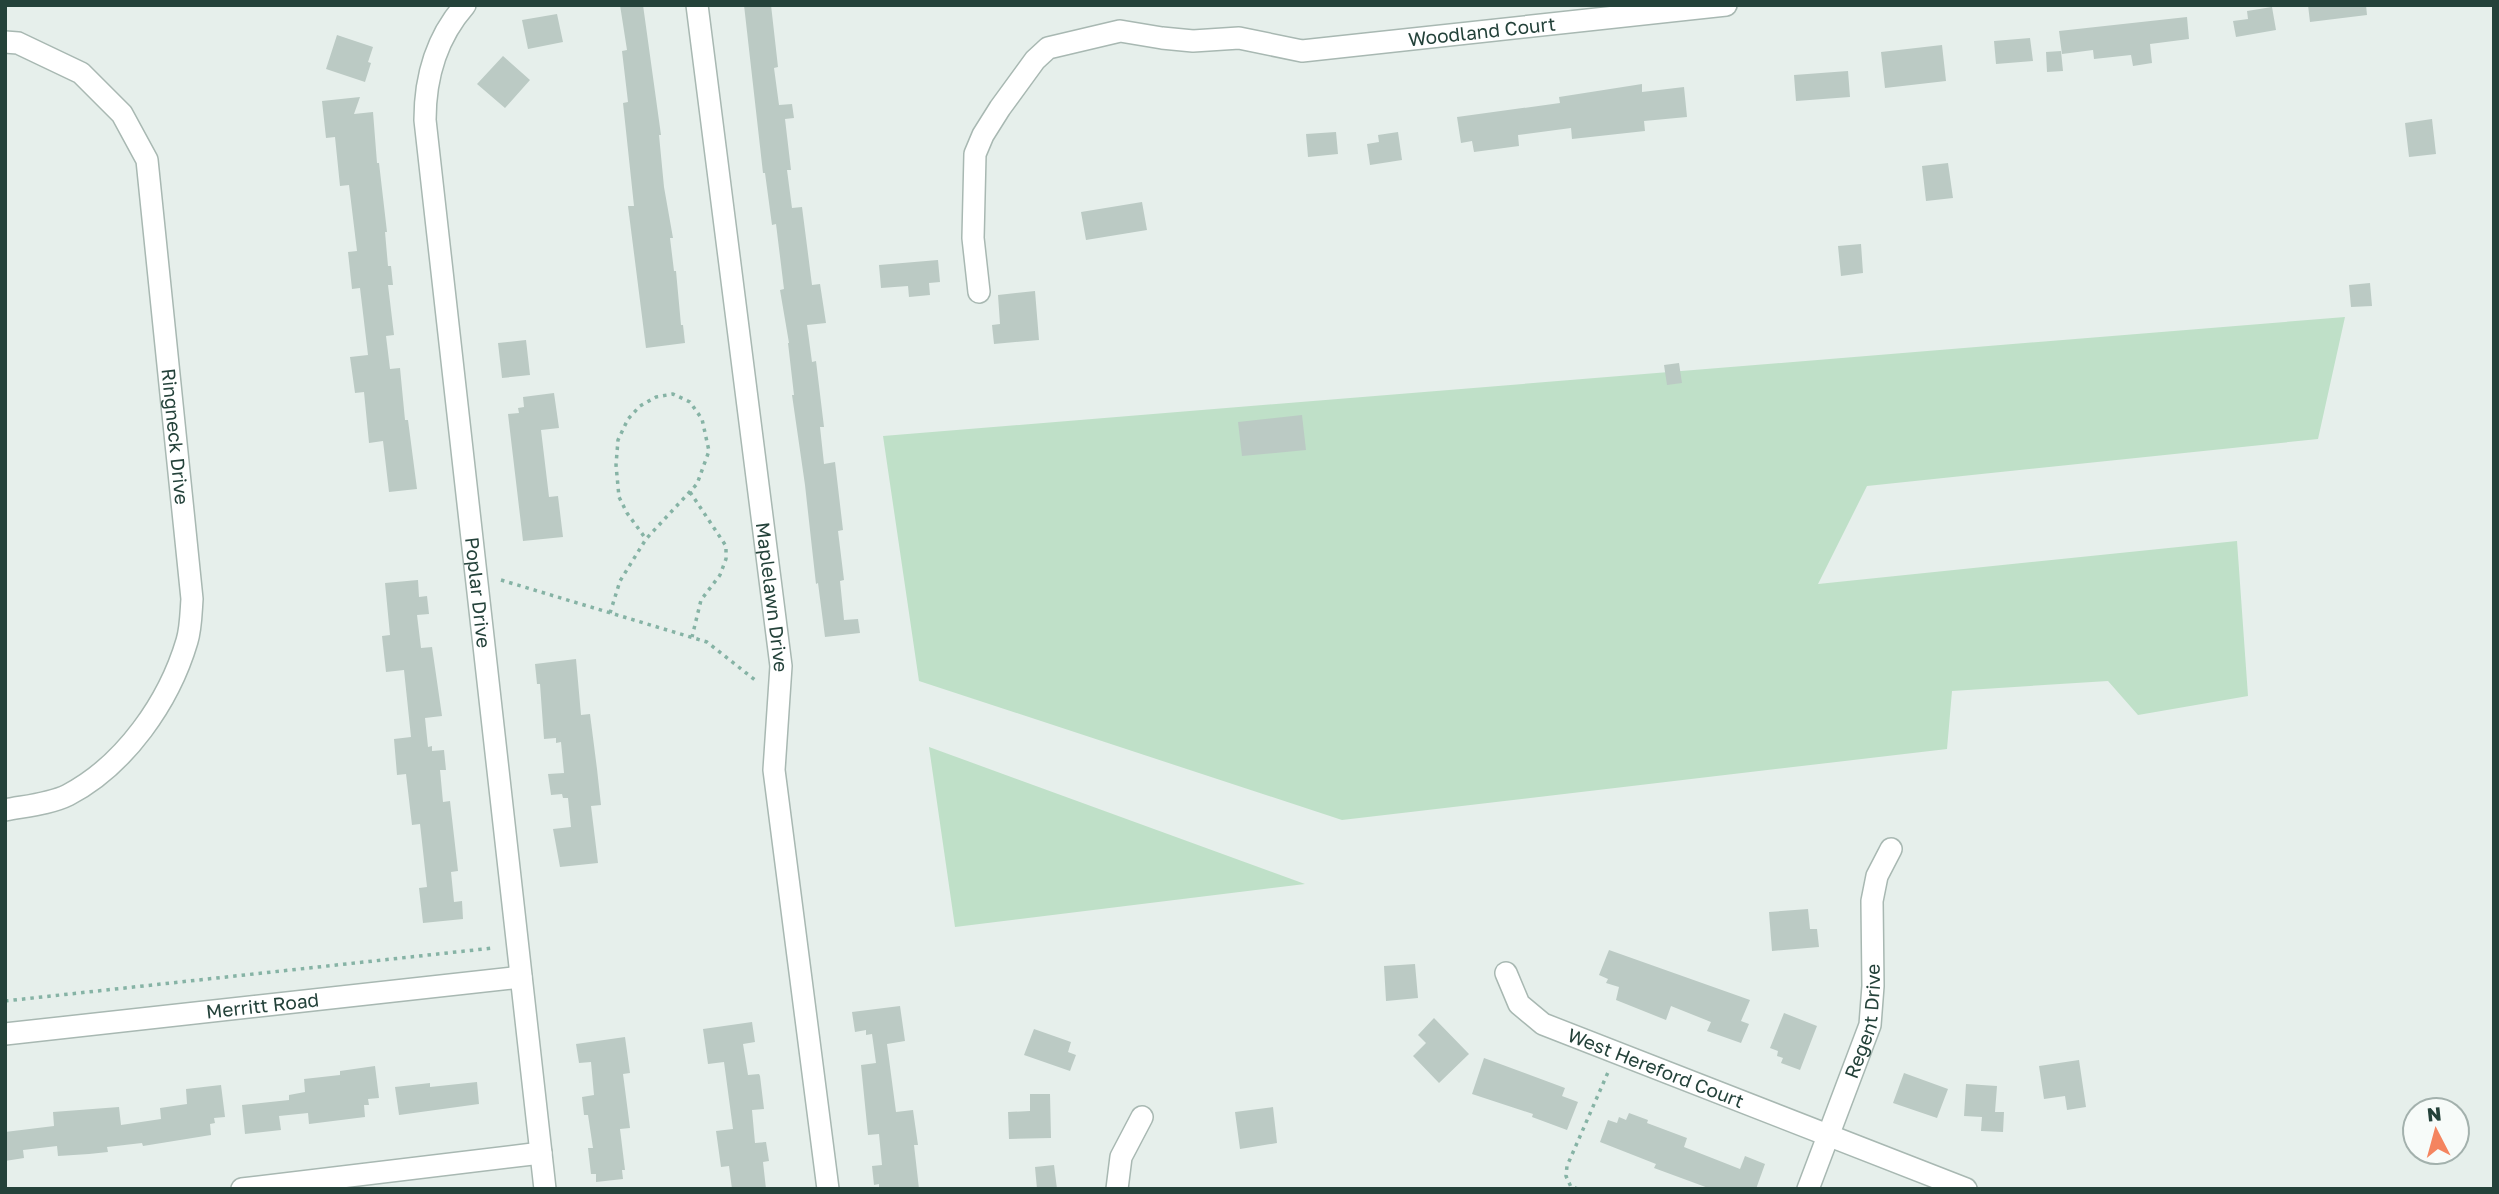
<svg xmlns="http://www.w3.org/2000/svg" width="2499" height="1194" font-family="'Golos Text',sans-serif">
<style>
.green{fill:#bfe0c8}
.building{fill:#bbcac4}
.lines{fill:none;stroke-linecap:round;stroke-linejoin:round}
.minor-casing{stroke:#a8b8b2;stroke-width:24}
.path{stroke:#86b3a5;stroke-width:3.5;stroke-dasharray:3.5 5;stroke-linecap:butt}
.minor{stroke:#fff;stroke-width:21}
.labels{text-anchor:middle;stroke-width:7;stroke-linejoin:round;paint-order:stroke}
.street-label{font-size:19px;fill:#24423a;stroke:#f7fbf9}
</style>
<rect width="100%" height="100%" fill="#e6efeb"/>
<path class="green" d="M2345,317L2318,439L1867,486L1818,584L2237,541L2248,696L2138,715L2108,681L1952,691L1947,749L1342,820L919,681L883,436Z
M929,747L1305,884L955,927Z"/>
<path class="building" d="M620,5H643L661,135H659L664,187L673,238H670L674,271H676L681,325H683L685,343L646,348L628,206H634L623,103L628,102L622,51L627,50Z
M744,5H771L778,67L774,68L779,105L792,104L794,118L785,119L791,170H787L792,208L802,207L812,285L820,284L826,323L807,325L812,362L816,361L824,427H820L824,464L835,462L843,530L838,531L844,580L840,581L844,620L858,619L860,633L825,637L818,583L816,584L805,485L792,395H794L788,343H789L780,290L784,289L776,224L772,225L765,173H763Z
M2308,5H2366L2367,15L2310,22Z
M2272,7L2276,30L2236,37L2233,21L2248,19L2247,11Z
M557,14L563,42L528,49L522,20Z
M2187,17L2189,39L2150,44L2152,63L2133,66L2131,55L2094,59L2093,50L2062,54L2059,31Z
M337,35L373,47L368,62L371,63L365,82L326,69Z
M2030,38L2033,61L1996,64L1994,41Z
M1942,45L1946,81L1885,88L1881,52Z
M2061,51L2063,71L2047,72L2046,52Z
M503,56L530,80L505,108L477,84Z
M1848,71L1850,97L1796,101L1794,75Z
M1642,84V92L1684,87L1687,117L1644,121L1645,131L1572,139L1571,128L1518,135L1519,146L1474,152L1472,141L1461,143L1457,117L1560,103L1559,97Z
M360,97L354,114L373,112L377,163H379L387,232H385L388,266H391L393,285H388L394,335L386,336L390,369L400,368L405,420H408L417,489L389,492L383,441L369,443L364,392L355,393L350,357L368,355L360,288L352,289L348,252L357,251L349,185L340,186L335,137L326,138L322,101Z
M2432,119L2436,154L2409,157L2405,123Z
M1336,132L1338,154L1308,157L1306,134Z
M1398,132L1402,160L1370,165L1367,144L1379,142L1378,135Z
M1948,163L1953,198L1926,201L1922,166Z
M1142,202L1147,230L1086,240L1081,212Z
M1861,244L1863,273L1841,276L1838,246Z
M938,260L940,282L929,283L930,295L909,297L908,286L881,288L879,265Z
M2370,283L2372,306L2351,307L2349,285Z
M1035,291L1039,340L994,344L992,325L1000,324L998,295Z
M526,340L530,375L502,378L498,343Z
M1679,363L1682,383L1667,385L1664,365Z
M554,393L559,428L541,430L549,497L558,496L563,537L523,541L508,414L519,413L518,408L524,407L523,397Z
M1302,415L1306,450L1242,456L1238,422Z
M418,580L419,597L427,596L429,614L417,615L421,648L432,647L442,716L425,718L428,747L432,746V751L444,750L446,770H440L443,802L450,801L458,871L451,872L454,902L462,901L463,919L423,923L419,888L427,887L420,824L412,825L406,774L397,775L394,739L411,737L404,670L386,672L382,636L390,635L385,583Z
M576,659L581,715L590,714L597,769L601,805L591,806L598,863L560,867L553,829L571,827L568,798H563L562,794L551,795L548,774L564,773L561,742L556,743V738L544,739L540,684H537L535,664Z
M1808,909L1810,929H1817L1819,947L1772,951L1769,912Z
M1609,950L1750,1000L1741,1021L1749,1024L1741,1043L1707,1031L1711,1022L1671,1006L1666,1020L1616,1000L1619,987L1606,983L1608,979L1599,975Z
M1415,964L1418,998L1386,1001L1384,966Z
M900,1006L905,1041L887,1044L896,1112L913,1110L918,1145H914L919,1189H879V1184L874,1185L872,1166L882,1165L879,1134L868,1135L861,1065L876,1063L872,1034L866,1035V1030L855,1032L852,1012Z
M1784,1013L1817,1026L1800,1070L1781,1063L1783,1058L1777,1056L1778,1051L1770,1048Z
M1434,1018L1469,1054L1439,1083L1413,1056L1426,1043L1418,1035Z
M752,1022L755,1042L743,1044L748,1075L759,1074L760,1076L764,1109L752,1110L755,1143L766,1142L769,1161L763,1162L766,1189H732L729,1166L721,1167L716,1131L733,1129L724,1062L708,1064L703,1029Z
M1034,1029L1071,1042L1068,1052L1076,1055L1070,1071L1024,1055Z
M625,1037L630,1073L623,1074L630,1128L620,1129L625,1170H622L623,1179L596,1182V1174H591L588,1148H593L588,1115H584L582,1097L594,1095L591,1062L579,1063L576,1044Z
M1484,1058L1565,1088L1562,1096L1578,1102L1567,1130L1532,1117L1533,1114L1472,1094Z
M2079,1060L2086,1107L2067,1110L2065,1096L2044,1099L2039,1066Z
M375,1066L379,1098L368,1099L369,1105H364L365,1117L309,1124L308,1113L279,1116L281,1130L245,1134L242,1105L289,1100V1095L305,1092L304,1079L340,1075V1071Z
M1904,1073L1948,1089L1937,1118L1893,1103Z
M477,1082L479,1104L399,1115L395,1087L430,1083V1087Z
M1966,1084L1997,1086L1995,1112H2004L2003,1132L1981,1131L1982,1117L1964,1116Z
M221,1085L225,1117L214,1118L215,1123L210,1124L211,1135L143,1146L142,1143L107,1147L108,1152L89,1154L58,1156L57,1146L23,1150L24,1158L5,1161V1132L54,1126L53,1112L119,1107L121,1125L161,1119L160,1108L187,1104L186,1089Z
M1030,1094H1050L1051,1138L1009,1139L1008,1112L1030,1111Z
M1273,1107L1277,1143L1240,1149L1235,1112Z
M1629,1113L1648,1120L1647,1123L1687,1138L1684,1147L1740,1169L1745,1156L1765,1164L1756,1189H1711L1654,1168L1656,1164L1600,1142L1608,1120L1617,1123L1619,1117L1626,1120Z
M1054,1165L1057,1189H1037L1035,1167Z"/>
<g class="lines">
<g class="minor-casing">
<g id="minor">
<path id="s1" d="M465,5C436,38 425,77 425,120L545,1189"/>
<path id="s2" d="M697,5L781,666L774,770L828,1189"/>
<path id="s3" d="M5,42L18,43L81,73L122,114L147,160L192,599C191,612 191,628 187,641C169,702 125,765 68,795C50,804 25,806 5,810"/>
<path id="s4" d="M979,292L973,238L975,154L983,135L1000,108L1035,60L1048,48L1120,31L1162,38L1193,41L1239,38L1302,51L1726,5"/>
<path id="s5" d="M1506,973L1519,1004L1543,1024L1966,1189"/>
<path id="s6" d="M5,1034L521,977"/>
<path d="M242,1189L541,1153"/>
<path d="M1117,1189L1121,1157L1142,1117"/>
<path id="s7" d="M1808,1189L1870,1025L1873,986L1872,901L1877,876L1891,849"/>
</g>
</g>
<path class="path" d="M690,492L726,546V559L720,575L701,600L692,637
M501,580L707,642L755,680
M610,613L620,581L646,539L697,484L709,451L702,419L690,402L673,394L656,397L640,406L628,419L618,440L616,465L619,497L627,513L646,539
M5,1001L493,948
M1578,1189L1571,1187L1566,1176L1567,1166L1609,1070"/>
<use href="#minor" class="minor"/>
</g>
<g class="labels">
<g class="street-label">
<text dy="7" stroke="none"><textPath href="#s4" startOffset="707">Woodland Court</textPath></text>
<text dy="7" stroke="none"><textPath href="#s3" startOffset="471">Ringneck Drive</textPath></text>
<text dy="7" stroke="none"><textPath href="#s1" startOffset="600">Poplar Drive</textPath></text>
<text dy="7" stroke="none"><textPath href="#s2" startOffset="597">Maplelawn Drive</textPath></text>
<text dy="7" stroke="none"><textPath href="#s6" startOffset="259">Merritt Road</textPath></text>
<text dy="7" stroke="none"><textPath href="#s7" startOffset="178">Regent Drive</textPath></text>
<text dy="7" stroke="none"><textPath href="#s5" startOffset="186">West Hereford Court</textPath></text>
</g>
</g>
<rect width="2499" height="1194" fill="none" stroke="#24423a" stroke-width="14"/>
<g transform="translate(2436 1131) rotate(354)"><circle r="33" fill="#f7fbf9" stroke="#a3b1ad" stroke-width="2"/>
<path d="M0-5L12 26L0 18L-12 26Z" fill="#f4845f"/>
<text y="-10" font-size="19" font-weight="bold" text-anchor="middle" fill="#24423a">N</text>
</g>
</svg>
